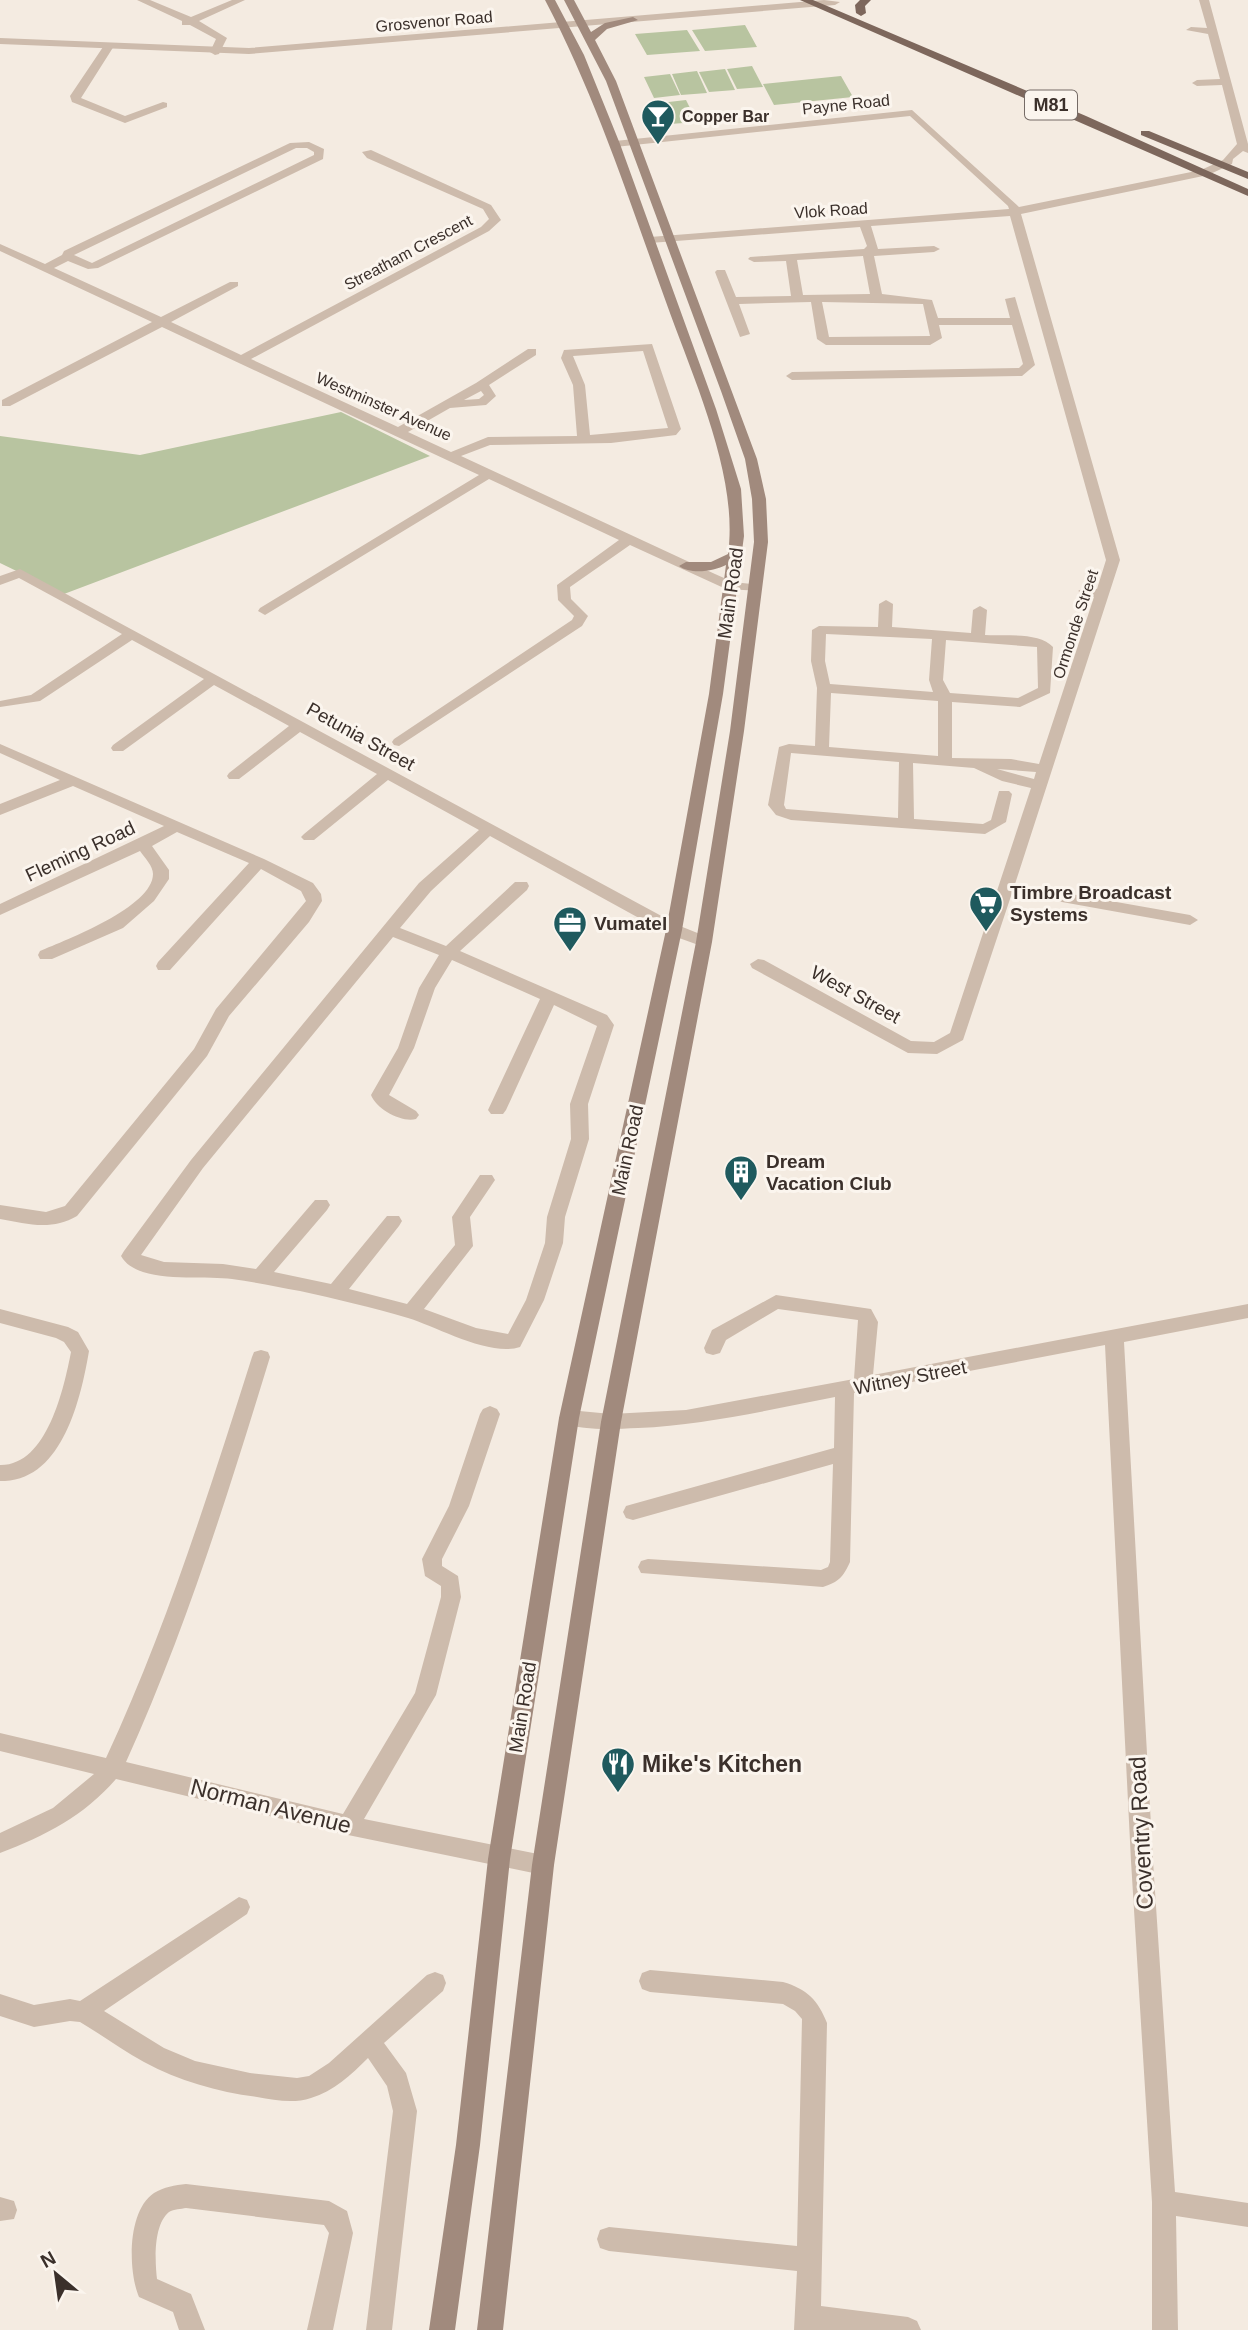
<svg xmlns="http://www.w3.org/2000/svg" width="1248" height="2330" font-family="Helvetica,sans-serif">
<style>
.green{fill:#b8c4a0}
.lines{fill:none;stroke-linecap:round;stroke-linejoin:round}
.minor{fill:#cdbbac;fill-rule:evenodd}
.tertiary{fill:#cdbbac;fill-rule:evenodd}
.secondary{fill:#a18a7d;fill-rule:evenodd}
.primary{fill:#7d675c;fill-rule:evenodd}
.labels{text-anchor:middle;stroke-width:6;stroke-linejoin:round;paint-order:stroke}
.far-street-label{font-size:16px;fill:#3b302b;stroke:#fbf5ee}
.far-poi-label{font-size:16px;font-weight:bold;fill:#3b302b;stroke:#fbf5ee;text-anchor:start}
.shield{fill:#fbf5ee;stroke:#756b66;stroke-width:2}
.shield-label{font-size:18px;font-weight:bold;fill:#3b302b}
.street-label{font-size:19px;fill:#3b302b;stroke:#fbf5ee}
.poi-label{font-size:19px;font-weight:bold;fill:#3b302b;stroke:#fbf5ee;text-anchor:start}
.near-poi-label{font-size:23px;font-weight:bold;fill:#3b302b;stroke:#fbf5ee;text-anchor:start}
.near-street-label{font-size:23px;fill:#3b302b;stroke:#fbf5ee}
</style>
<rect width="100%" height="100%" fill="#f4ebe1"/>
<path class="green" d="M745,25L757,47L705,51L692,30Z
M687,30L700,51L647,55L635,34Z
M752,66L763,87L737,89L727,69Z
M725,69L735,90L709,92L699,72Z
M697,71L707,93L681,95L672,74Z
M670,74L680,95L654,98L644,77Z
M841,76L853,97L774,105L763,84Z
M686,100L697,122L670,124L660,103Z
M341,412L430,456L64,594L0,563V436L140,455Z"/>
<g class="lines">
<path class="minor" d="M137,0H150L191,17L232,0H245L199,21L227,38L219,54L215,55L210,52L216,39L190,25H182V21Z
M1199,0H1209L1248,144V153L1243,151L1233,159L1232,164L1208,175L1021,214L1120,560L1015,884L1190,915L1198,920L1190,925L1012,893L963,1040L937,1054L908,1053L752,968L750,964L758,959L764,960L911,1041L934,1042L950,1033L1031,788L1002,781L974,768L913,763L914,819L983,824L991,820L999,791H1009L1012,794L1006,822L985,834L791,820L776,815L768,805L779,747L789,744L815,746L817,688L811,661L812,630L819,626L878,627L879,604L886,600L893,604L892,627L971,633L973,610L980,606L987,610L985,635C1005,636 1040,632 1053,647L1050,693L1020,707L952,702V758L1011,759L1039,764L1094,597L1078,591L1085,587L1097,589L1106,560L1010,216L871,226L878,249L934,246L940,249L934,252L874,256L882,294L932,300L938,318H1010L1005,299L1015,297L1035,365L1022,376L792,380L786,376L792,372L1019,368L1023,364L1012,325H939L942,338L930,345H826L817,339L811,302L739,304L750,334L740,337L715,272L717,270H725L736,297L791,296L786,261L754,262L748,259L750,257L864,249L867,246L860,227L650,243L644,240L650,237L1009,209L1008,206L910,116L615,147L610,144L615,141L912,110L1019,207L1201,170L1223,160L1237,144L1222,85L1197,86L1192,83L1197,80L1220,79L1208,34L1186,30L1191,27L1207,28ZM863,256L870,294L803,295L797,260ZM822,302L923,304L930,336L829,337ZM826,634L932,639L929,680L933,692L830,684L825,661ZM946,640L1037,647L1038,688L1018,698L950,693L943,680ZM831,693L938,701V756L829,747ZM791,753L899,762L898,818L786,809L784,805ZM997,769L1036,772L1034,779Z
M109,43L114,46L81,98L125,116L163,102L167,103V107L125,123L72,102L70,96L105,44Z
M309,142L324,149L323,159L98,268L88,269L68,261L54,268L161,317L230,282H238V286L171,322L241,355L481,227L489,219L483,209L367,158L362,152L371,150L491,205L501,220L489,231L251,359L398,427L476,383L528,349H536V355L489,385L496,396L486,405L450,408L408,432L451,452L488,437L577,436L573,385L561,358L564,350L652,344L681,429L676,435L611,443L490,445L461,456L715,574L733,582L761,585V591L726,589L630,545L570,587L571,599L588,616L582,626L399,746L394,745L392,742L394,739L572,620L574,616L558,600L557,585L619,540L489,479L265,615L258,611L260,608L479,475L162,327L10,406H2V400L152,322L0,251V244L45,264L62,255L64,251L290,143ZM296,148H307L314,152V155L92,263L74,255ZM643,351L668,428L590,435L585,385L573,356ZM481,391L484,395L479,399L464,400Z
M20,569L680,926L710,938L712,942L704,947L668,934L490,836L431,891L400,928L446,946L515,882H527L529,886L527,890L460,951L607,1015L614,1025L588,1104L589,1139L565,1217L563,1243L544,1300L520,1347C490,1357 437,1327 408,1318C371,1307 336,1299 300,1291C277,1287 255,1282 232,1279C203,1275 137,1285 121,1256L124,1251L191,1160L419,883L479,830L388,780L314,840H304L301,837L304,834L377,774L300,732L239,779H229L227,776L229,773L289,726L214,685L123,751H113L111,748L113,745L204,679L132,640L40,701L0,707V701L31,695L122,634L19,578L0,585V576ZM393,937L439,955L419,988L398,1048L371,1095C376,1109 402,1123 416,1119L419,1115L416,1111L389,1095L414,1048L435,988L452,960L540,999L488,1110L491,1114H503L506,1110L554,1005L597,1026L570,1104L571,1139L547,1217L545,1243L526,1300L508,1334L476,1328L424,1309L473,1246L470,1217L495,1180L492,1175H480L452,1217L455,1245L407,1304L349,1289L399,1226L402,1221L399,1216H387L331,1284L274,1272L327,1210L330,1205L327,1200H315L256,1269L223,1264L164,1262L141,1255L203,1168Z
M0,744L264,859L313,883L321,894L322,901L309,922L229,1016L207,1056L77,1216C52,1231 27,1224 0,1219V1205L46,1212L65,1206L194,1049L216,1009L306,901L301,891L261,869L170,970H158L156,966L158,962L249,863L177,832L152,846L169,870V879L154,901L123,928L52,959H40L38,955L40,951C66,940 153,907 153,874C153,866 145,858 140,851L0,915V904L164,826L73,786L0,815V804L60,780L0,753Z
M776,1295L871,1309L878,1322L873,1375L1248,1304V1318L1124,1342L1153,1861L1175,2192L1248,2203V2227L1176,2216L1178,2330H1152V2202L1131,1861L1105,1345L854,1393L850,1562C843,1577 839,1582 823,1587L641,1573L638,1567L641,1561L648,1559L821,1570L828,1567L830,1562L833,1464L633,1520L626,1518L623,1512L626,1506L633,1504L834,1448L835,1397C769,1410 704,1425 638,1428C613,1429 586,1431 562,1423L559,1418L562,1413L569,1410L611,1414L686,1410L854,1379L858,1320L778,1309L726,1340L720,1353L713,1355L706,1353L704,1348L712,1330Z
M0,1309L68,1327L78,1332L89,1351C81,1398 63,1478 5,1481H0V1465C47,1466 64,1388 71,1352L64,1342L56,1338L0,1323Z
M261,1350L268,1352L270,1357C228,1494 185,1632 126,1762L343,1814L415,1693L441,1597V1586L425,1576L422,1559L449,1506L480,1414L483,1409L490,1406L497,1409L500,1414L469,1506L442,1559V1566L458,1576L461,1597L436,1695L364,1819L543,1855L551,1858L554,1865L551,1872L543,1875L348,1835L116,1779C84,1816 45,1836 0,1853V1833L53,1808L94,1774L0,1751V1733L106,1758C166,1629 209,1492 252,1357L254,1352Z
M239,1897L247,1900L250,1907L247,1914L104,2011L164,2048L195,2061L250,2073L297,2078L309,2076L329,2063L427,1975L435,1972L443,1975L446,1983L443,1991L384,2043L406,2073L417,2111L392,2330H366L393,2111L387,2086L368,2058C351,2075 334,2091 311,2098C293,2104 275,2100 257,2097C218,2092 179,2081 144,2062C122,2050 102,2035 80,2022L70,2021L34,2027L0,2016V1994L34,2005L70,1999L80,2001Z
M650,1970L783,1982C807,1989 818,2000 827,2023L821,2306L908,2317L917,2321L921,2330H794L797,2271L609,2251L600,2248L597,2239L600,2230L609,2227L797,2246L802,2019L795,2011L783,2004L650,1992L642,1989L639,1981L642,1973Z
M186,2184L329,2201L347,2211L353,2233L333,2330H307L329,2233L324,2225L186,2208C181,2209 174,2209 169,2212C153,2225 155,2262 157,2279L191,2294L205,2330H179L173,2312L139,2297C128,2271 127,2211 154,2193C164,2187 175,2185 186,2184Z
M0,2197L14,2201L17,2210L14,2219L0,2221Z"/>
<path class="tertiary" d="M824,0L840,2L835,5L249,54L0,44V38L249,48Z"/>
<path class="secondary" d="M545,0H555L584,55L620,144L716,409L741,489L744,536L723,694L682,930L579,1418L510,1859L480,2145L455,2330H429L456,2145L488,1859L559,1418L666,930L709,694L726,565C714,571 691,575 679,566L686,562H711L728,554C739,475 692,376 666,302C629,200 596,97 545,0Z
M564,0H574L591,32L605,23L633,17L638,20L607,29L595,40L616,81L757,459L766,499L768,542L744,731L712,942L621,1422L554,1865L503,2330H477L532,1865L601,1422L696,942L730,731L754,542L752,499L745,459L721,391L606,81Z"/>
<path class="primary" d="M800,0H813L1086,116L1248,189V196Z
M860,0H871L865,6L866,13L861,16L856,13L855,5Z
M1141,131H1149L1248,172V179L1141,135Z"/>
</g>
<defs>
<g id="bar-pin" transform="scale(1.75)"><path d="M0 17L-7.5 6A9.5 9.5 0 1 1 7.5 6Z" fill="#1f5a5e" stroke="#fbf5ee"/><path d="M-6-5H6L.8 .8V4.5H3.5V6h-7V4.5H-.8V.8Z" fill="#fff"/></g>
<g id="supermarket-pin" transform="scale(1.75)"><path d="M0 17L-7.5 6A9.5 9.5 0 1 1 7.5 6Z" fill="#1f5a5e" stroke="#fbf5ee"/><path d="M-6-5.5h2.5l.6 2H6L4.5 2H-2.5L-4.4-4H-6ZM-1.5 3.2a1.3 1.3 0 1 0 .1 0ZM3 3.2a1.3 1.3 0 1 0 .1 0Z" fill="#fff"/></g>
<g id="office-pin" transform="scale(1.75)"><path d="M0 17L-7.5 6A9.5 9.5 0 1 1 7.5 6Z" fill="#1f5a5e" stroke="#fbf5ee"/><path d="M-6-3h4V-5.5h4V-3h4V5H-6ZM-1-4.5V-3h2v-1.5ZM-6 0V1H6V0Z" fill="#fff"/></g>
<g id="building-pin" transform="scale(1.75)"><path d="M0 17L-7.5 6A9.5 9.5 0 1 1 7.5 6Z" fill="#1f5a5e" stroke="#fbf5ee"/><path d="M-4-6H4V6H1V3H-1V6H-4ZM-2.5-4.3h1.7v1.8h-1.7ZM.8-4.3h1.7v1.8H.8ZM-2.5-1h1.7V.8h-1.7ZM.8-1h1.7V.8H.8Z" fill="#fff"/></g>
<g id="restaurant-pin" transform="scale(1.75)"><path d="M0 17L-7.5 6A9.5 9.5 0 1 1 7.5 6Z" fill="#1f5a5e" stroke="#fbf5ee"/><path d="M-5-6h1v4h1v-4h1v4h1v-4h1v5L-1.5 .5V6h-2V.5L-5-1ZM5-6V6H3V1.5H1.5Q1.5-4 5-6Z" fill="#fff"/></g>
</defs>
<g fill-rule="evenodd">
<use href="#bar-pin" x="658" y="116"/>
<use href="#supermarket-pin" x="986" y="903"/>
<use href="#office-pin" x="570" y="923"/>
<use href="#building-pin" x="741" y="1172"/>
<use href="#restaurant-pin" x="618" y="1764"/>
</g>
<g class="labels">
<g class="far-street-label">
<text transform="translate(434 21) rotate(-5)" y="6">Grosvenor Road</text>
<text transform="translate(846 104) rotate(-6)" y="6">Payne Road</text>
<text transform="translate(831 210) rotate(-4)" y="6">Vlok Road</text>
<text transform="translate(408 252) rotate(-28)" y="6">Streatham Crescent</text>
<text transform="translate(384 406) rotate(24)" y="6">Westminster Avenue</text>
<text transform="translate(1075 624) rotate(-72)" y="6">Ormonde Street</text>
</g>
<g class="far-poi-label">
<text x="682" y="122">Copper Bar</text>
</g>
<rect class="shield" x="1025" y="90.5" width="52" height="29" rx="5"/>
<g class="shield-label">
<text x="1051" y="111">M81</text>
</g>
<g class="street-label">
<text transform="translate(730 593) rotate(-82)" y="7">Main Road</text>
<text transform="translate(361 736) rotate(29)" y="7">Petunia Street</text>
<text transform="translate(80 851) rotate(-25)" y="7">Fleming Road</text>
<text transform="translate(856 994) rotate(29)" y="7">West Street</text>
<text transform="translate(627 1150) rotate(-78)" y="7">Main Road</text>
<text transform="translate(910 1377) rotate(-11)" y="7">Witney Street</text>
<text transform="translate(522 1707) rotate(-81)" y="7">Main Road</text>
</g>
<g class="poi-label">
<text x="1010" y="899">Timbre Broadcast<tspan x="1010" dy="22">Systems</tspan></text>
<text x="594" y="930">Vumatel</text>
<text x="766" y="1168">Dream<tspan x="766" dy="22">Vacation Club</tspan></text>
</g>
<g class="near-poi-label">
<text x="642" y="1772">Mike's Kitchen</text>
</g>
<g class="near-street-label">
<text transform="translate(271 1806) rotate(14)" y="8">Norman Avenue</text>
<text transform="translate(1141 1833) rotate(-93)" y="8">Coventry Road</text>
</g>
</g>
<g transform="translate(56 2274) rotate(331)" stroke="#fbf5ee" stroke-width="5" paint-order="stroke">
<path d="M0-5L12 26L0 18L-12 26Z" fill="#3b302b"/>
<text y="-10" font-size="19" font-weight="bold" text-anchor="middle" fill="#3b302b">N</text>
</g>
</svg>
